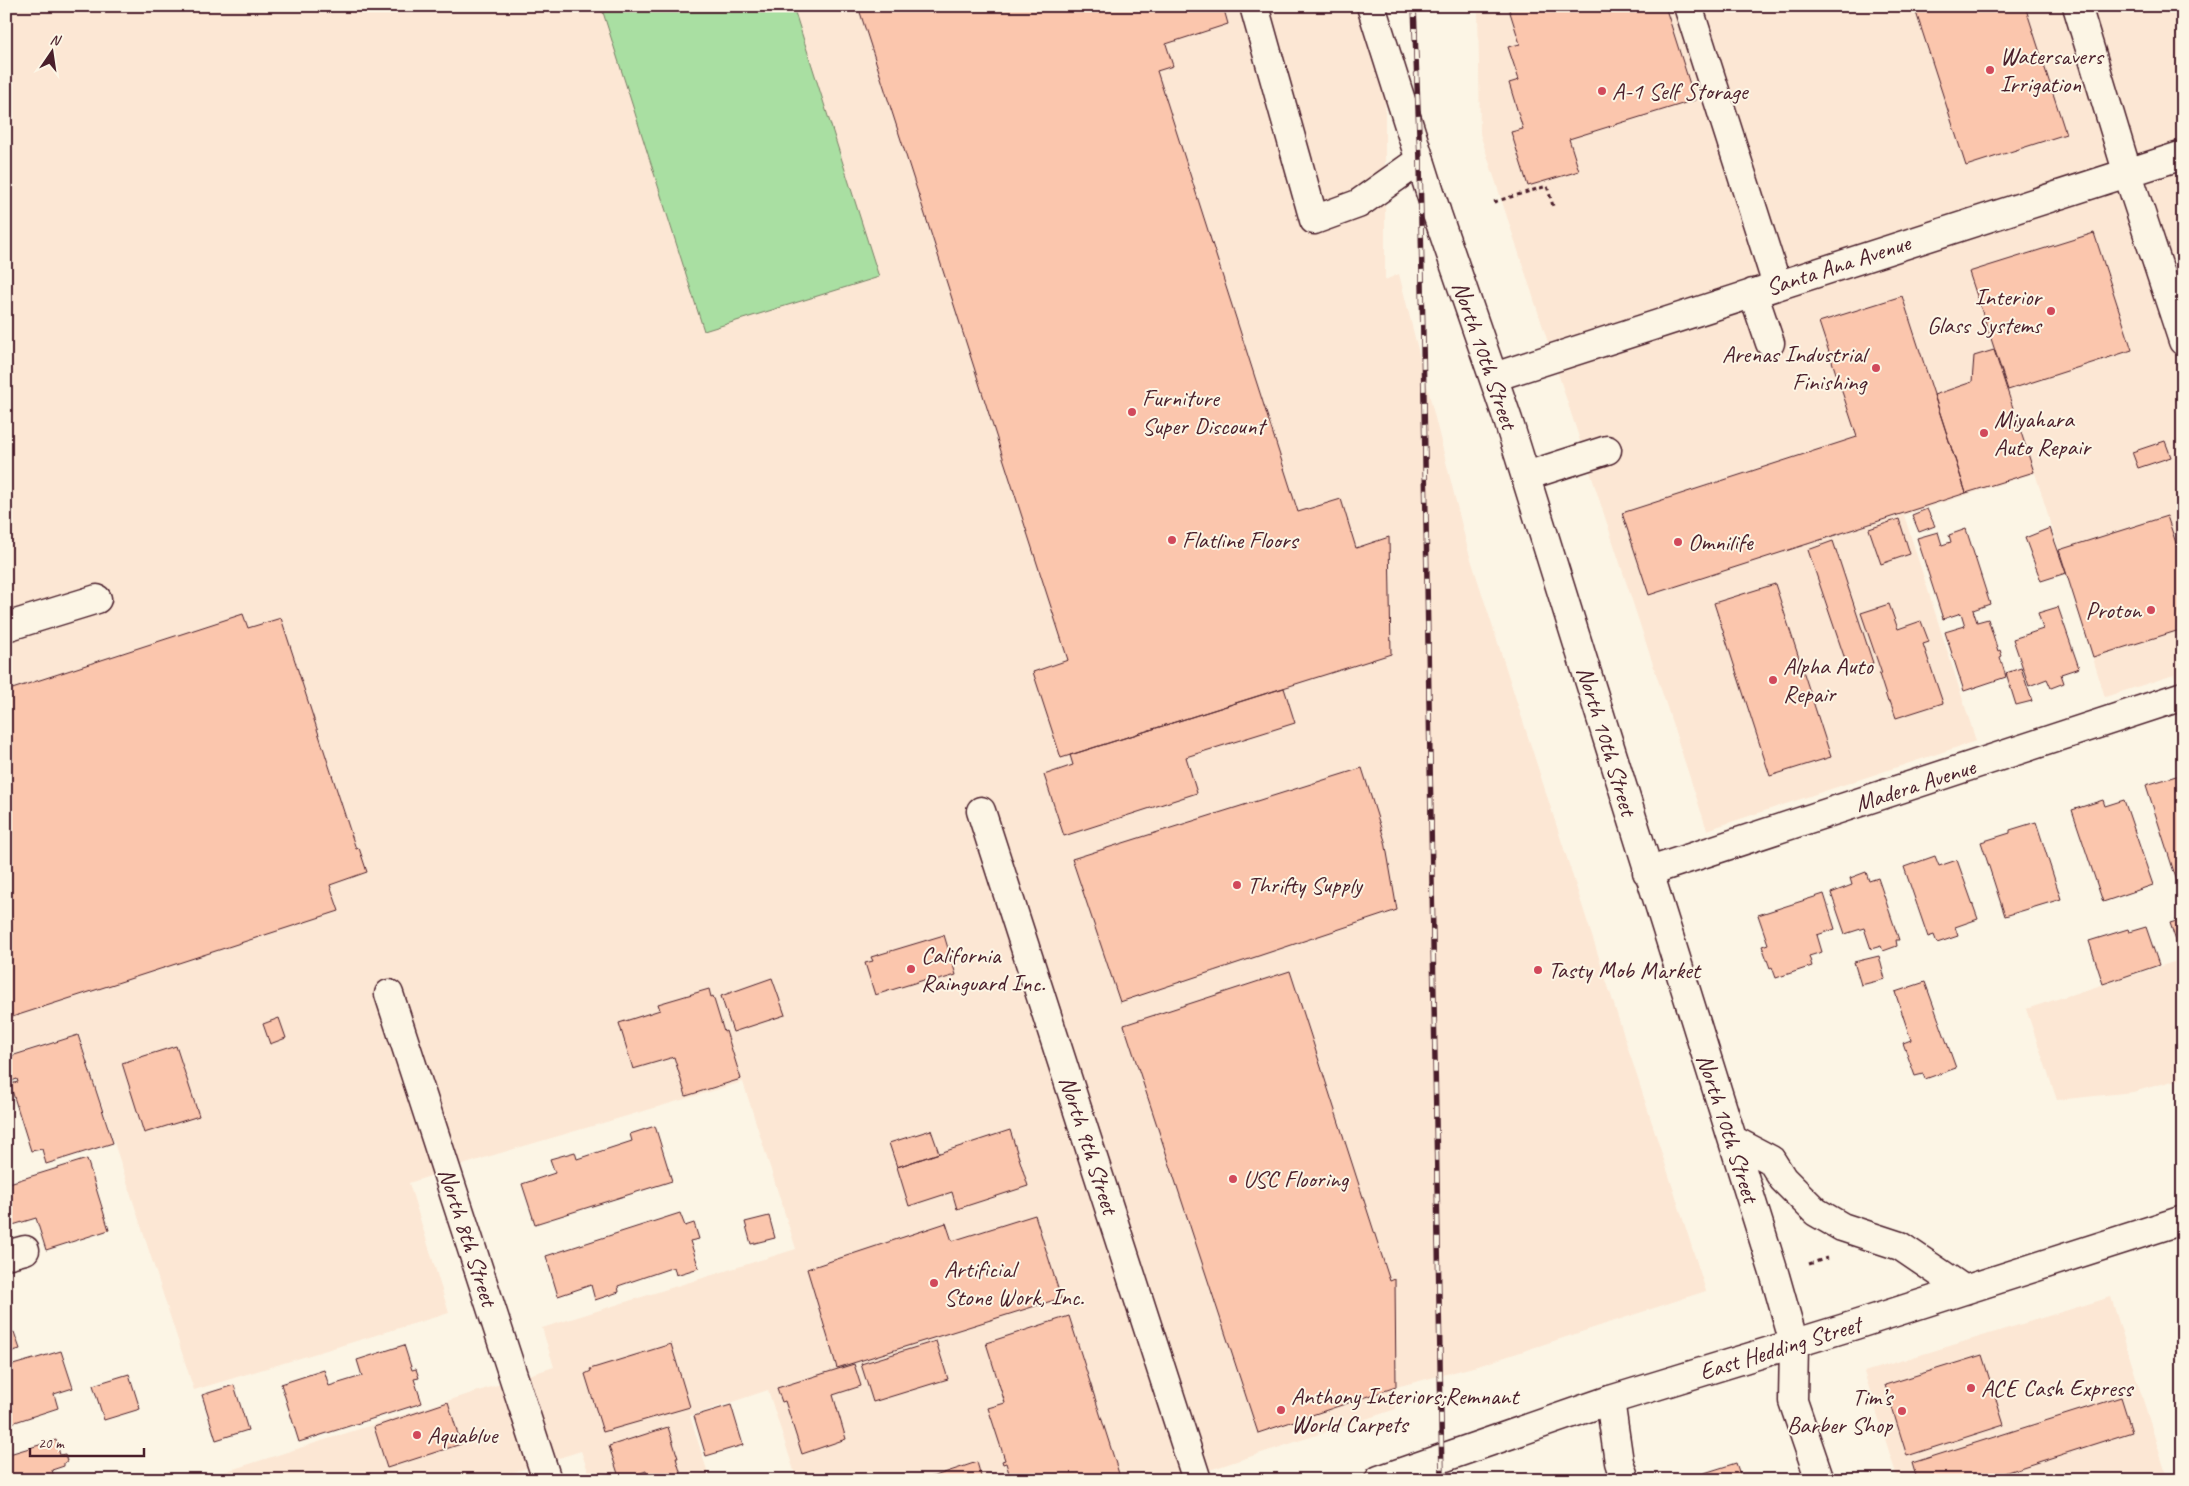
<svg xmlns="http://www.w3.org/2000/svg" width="2189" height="1486" font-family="Caveat,sans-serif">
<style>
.built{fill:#fce7d4}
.green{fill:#a9dfa2;stroke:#7a7f66}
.building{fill:#fbc6ad;stroke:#4a1f2b}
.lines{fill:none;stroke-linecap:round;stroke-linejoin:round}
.minor-casing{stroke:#4a1f2b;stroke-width:31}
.major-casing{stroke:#4a1f2b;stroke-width:31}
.path{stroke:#4a1f2b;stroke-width:3;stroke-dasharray:4 4;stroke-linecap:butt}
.minor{stroke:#fcf5e5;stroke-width:28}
.major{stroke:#fcf5e5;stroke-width:28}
.rail-casing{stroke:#4a1f2b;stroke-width:5.5}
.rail{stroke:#fcf5e5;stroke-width:4;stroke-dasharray:11;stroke-linecap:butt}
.poi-dot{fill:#d1495b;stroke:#fcf5e5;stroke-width:2}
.labels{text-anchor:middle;stroke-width:4;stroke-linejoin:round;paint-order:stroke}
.poi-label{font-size:24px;fill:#4a1f2b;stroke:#fcf5e5;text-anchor:start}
.street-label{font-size:24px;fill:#4a1f2b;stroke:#fcf5e5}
</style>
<rect width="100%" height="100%" fill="#fcf5e5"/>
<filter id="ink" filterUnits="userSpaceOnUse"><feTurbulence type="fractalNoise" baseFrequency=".02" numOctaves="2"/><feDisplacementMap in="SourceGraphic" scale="10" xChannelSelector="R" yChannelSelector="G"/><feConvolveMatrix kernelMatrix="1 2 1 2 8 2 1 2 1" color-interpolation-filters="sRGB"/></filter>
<g filter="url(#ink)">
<path class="built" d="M6,6H1385V280L1399,274L1468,550L1706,1291L1481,1365L1396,1387V1409L1179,1480H797L768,1390L690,1416L710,1480H591L581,1451L502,1476L503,1480H223L221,1473L554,1367L542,1328L796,1249L743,1082L487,1157L409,1183L449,1313L194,1390L79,1034L6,1056Z
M1478,6H2183V700L2174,675L2105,697L2035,473L1904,515L1976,741L1707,830L1480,134Z
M2183,959V1078L2133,1092L2057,1100L2026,1009Z
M2111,1297L2168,1480H1898L1864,1372Z"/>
<path class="green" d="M601,6H793L879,277L704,331Z"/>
<path class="building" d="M858,6H1223L1228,24L1166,44L1173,66L1157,71L1298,512L1341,499L1356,548L1389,537L1391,654L1061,758L1033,672L1068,660Z
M1508,6H1665L1695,100L1569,139L1579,171L1528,186L1511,132L1523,129L1509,83L1519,80L1508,47L1520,44Z
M1914,6H2025L2066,134L1966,166Z
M2174,6H2183V35Z
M2094,233L2132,350L2008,390L1969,272Z
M1902,296L1966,493L1649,595L1622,513L1857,437L1819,322Z
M1994,350L2034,472L1966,493L1934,395L1972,382L1974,356Z
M2165,441L2171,457L2138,468L2132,452Z
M1927,509L1935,526L1919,532L1912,515Z
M2167,516L2183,564V629L2093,657L2059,550Z
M1899,519L1910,554L1881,564L1869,529Z
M2050,528L2066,573L2041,581L2025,538Z
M1966,529L1990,604L1973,610L1977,622L1988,619L1998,651L2000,650L2002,656L2000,657L2006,677L1964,691L1945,632L1965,626L1961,613L1943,619L1917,538L1938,532L1942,545L1951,542L1949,535Z
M1833,541L1873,663L1849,671L1808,550Z
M1775,584L1831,757L1770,776L1714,603Z
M1889,604L1898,629L1921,621L1929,642L1923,644L1943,703L1896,718L1890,701L1888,702L1879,674H1882L1861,613Z
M2058,607L2079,668L2061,674L2064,683L2051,688L2047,679L2029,686L2013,639L2043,629L2038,613Z
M243,614L248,628L281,618L356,849L359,848L367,872L330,885L339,911L6,1019V691Z
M2021,668L2032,701L2016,705L2006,673Z
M1284,688L1295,723L1186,757L1197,793L1064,836L1044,775L1073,765L1070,755Z
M1362,768L1385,841L1397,910L1120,1002L1072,859Z
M2183,774V900L2146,785Z
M2103,800L2105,806L2124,800L2153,885L2103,902L2072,810Z
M2036,822L2061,899L2005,916L1981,842L2010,833V830Z
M1935,856L1939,866L1957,860L1978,919L1955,927L1958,936L1937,943L1934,935L1928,937L1904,867Z
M1866,872L1869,881L1878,878L1899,940H1896L1897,946L1883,951L1881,946L1871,949L1864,928L1845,934L1831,893L1852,885L1850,878Z
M1824,894L1835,929L1817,935L1822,952L1809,956L1812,966L1776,978L1772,967L1770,968L1762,946L1768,944L1758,915Z
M2183,919V955L2181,956L2170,923Z
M2146,927L2159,965L2103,984L2089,941L2128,929L2129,932Z
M944,935L956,975L925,984L924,980L875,995L865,963L873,961L871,957Z
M1879,956L1885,979L1861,985L1854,962Z
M1290,971L1390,1281L1395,1279L1396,1387L1258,1433L1124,1025Z
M772,978L785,1015L733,1032L721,996Z
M1925,982L1956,1068L1925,1079L1923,1074L1915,1076L1903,1043L1911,1040L1895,992Z
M709,989L711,997L713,996L724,1032L726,1031L741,1079L686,1096L674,1057L633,1069L619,1023L660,1010L658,1004Z
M279,1018L286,1038L270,1044L263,1024Z
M78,1035L113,1143L46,1164L42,1149L31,1151L10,1084L18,1082L17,1079L9,1082L6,1063L10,1062L8,1057Z
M176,1046L199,1116L144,1133L122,1063Z
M655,1126L672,1181L535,1224L522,1184L555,1173L550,1159L575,1152L577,1159L632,1141L630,1134Z
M931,1130L939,1153L897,1167L889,1143Z
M1010,1130L1028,1186L957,1209L952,1192L909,1206L897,1167Z
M87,1159L109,1230L46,1250L36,1218L6,1227V1184Z
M680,1213L685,1226L694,1223L699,1239L690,1241L699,1268L676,1275L674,1267L618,1286L619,1292L595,1300L591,1285L558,1296L546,1256Z
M1035,1215L1061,1298L837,1368L807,1269L946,1223L952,1241Z
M769,1216L775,1238L751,1244L745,1222Z
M1069,1316L1121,1480H1011L1006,1463L1003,1464L1002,1461L1005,1460L988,1408L1005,1403L986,1343Z
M14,1332L20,1349L6,1353V1334Z
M936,1341L948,1379L873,1402L861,1364Z
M671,1344L690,1407L603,1432L585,1374L591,1371L590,1369Z
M404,1345L412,1370L416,1369L419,1378L414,1379L422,1403L299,1442L281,1384L324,1370L329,1386L362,1376L357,1360Z
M61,1351L73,1388L54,1394L58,1408L6,1425V1367Z
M1982,1355L2004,1425L1907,1456L1885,1385Z
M854,1364L861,1386L833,1395L846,1439L802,1454L785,1401L782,1402L777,1388Z
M129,1374L140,1409L104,1420L93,1385Z
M234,1385L248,1430L216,1440L202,1395Z
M2121,1397L2132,1432L1982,1480H1917L1912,1463Z
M448,1402L461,1444L387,1468L374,1427Z
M731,1405L743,1445L706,1456L694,1416Z
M668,1427L678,1458H676L681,1475L668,1480H648L646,1471L620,1480L609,1446Z
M56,1440L60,1455L65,1454L67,1461L64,1463V1466L52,1470L55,1480H6V1455Z
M977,1462L982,1480H929V1478Z
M1736,1463L1742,1480H1682Z"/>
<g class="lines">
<g class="minor-casing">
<path id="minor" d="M1254,6L1314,220L1358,204L1420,160
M1688,6L1777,285
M2077,6L2127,171L2183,341
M1753,293L1770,343
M1494,377L2183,155
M1526,476L1607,450
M6,627L97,599
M981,811L1197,1480
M1647,872L2183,696
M389,994L547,1480
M6,1255L25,1250
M1610,1400L1619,1462L1625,1480"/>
</g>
<g class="major-casing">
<path id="major" d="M1371,6L1437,214L1508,420L1775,1276L1794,1343L1793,1401L1820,1480
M1733,1140L1771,1160L1783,1179L1816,1212L1842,1227L1900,1246L1965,1290
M1379,1480L1610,1400L1855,1325L2183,1220"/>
</g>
<path class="path" d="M1494,202L1547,186L1553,206
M1809,1264L1827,1258"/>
<use href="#minor" class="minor"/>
<use href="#major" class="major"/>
<g class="rail-casing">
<path id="rail" d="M1414,6L1420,160L1442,1480"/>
</g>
<use href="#rail" class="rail"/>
</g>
</g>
<g class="poi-dot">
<circle cx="1990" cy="70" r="5"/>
<circle cx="1602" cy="91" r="5"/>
<circle cx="2051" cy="311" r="5"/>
<circle cx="1876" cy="368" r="5"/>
<circle cx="1132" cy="412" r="5"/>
<circle cx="1984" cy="433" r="5"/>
<circle cx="1172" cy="540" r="5"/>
<circle cx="1678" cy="542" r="5"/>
<circle cx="2151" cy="610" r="5"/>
<circle cx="1773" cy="680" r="5"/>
<circle cx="1237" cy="885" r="5"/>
<circle cx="911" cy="969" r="5"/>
<circle cx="1538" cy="970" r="5"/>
<circle cx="1233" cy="1179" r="5"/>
<circle cx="934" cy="1283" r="5"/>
<circle cx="1971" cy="1388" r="5"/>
<circle cx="1281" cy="1410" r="5"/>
<circle cx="1902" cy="1411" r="5"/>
<circle cx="417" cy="1435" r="5"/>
</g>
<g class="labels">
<g class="poi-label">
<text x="2000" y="64">Watersavers<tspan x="2000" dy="28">Irrigation</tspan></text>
<text x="1612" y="99">A-1 Self Storage</text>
<text x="2041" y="305" text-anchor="end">Interior<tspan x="2041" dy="28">Glass Systems</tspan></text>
<text x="1866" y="362" text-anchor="end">Arenas Industrial<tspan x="1866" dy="28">Finishing</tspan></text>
<text x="1142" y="406">Furniture<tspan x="1142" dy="28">Super Discount</tspan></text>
<text x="1994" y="427">Miyahara<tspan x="1994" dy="28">Auto Repair</tspan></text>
<text x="1182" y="548">Flatline Floors</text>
<text x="1688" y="550">Omnilife</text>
<text x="2141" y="618" text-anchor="end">Proton</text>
<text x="1783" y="674">Alpha Auto<tspan x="1783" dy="28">Repair</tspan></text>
<text x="1247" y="893">Thrifty Supply</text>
<text x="921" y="963">California<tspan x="921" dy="28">Rainguard Inc.</tspan></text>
<text x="1548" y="978">Tasty Mob Market</text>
<text x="1243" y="1187">USC Flooring</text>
<text x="944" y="1277">Artificial<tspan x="944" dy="28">Stone Work, Inc.</tspan></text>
<text x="1981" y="1396">ACE Cash Express</text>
<text x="1291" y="1404">Anthony Interiors;Remnant<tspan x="1291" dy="28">World Carpets</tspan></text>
<text x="1892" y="1405" text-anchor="end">Tim’s<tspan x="1892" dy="28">Barber Shop</tspan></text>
<text x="427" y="1443">Aquablue</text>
</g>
<g class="street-label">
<text transform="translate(1838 265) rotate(-18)" y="8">Santa Ana Avenue</text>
<text transform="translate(1485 355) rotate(71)" y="8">North 10th Street</text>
<text transform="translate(1607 741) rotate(73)" y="8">North 10th Street</text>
<text transform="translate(1915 785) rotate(-18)" y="8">Madera Avenue</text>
<text transform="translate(1728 1128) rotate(72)" y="8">North 10th Street</text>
<text transform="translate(1089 1145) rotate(72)" y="8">North 9th Street</text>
<text transform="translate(468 1237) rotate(72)" y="8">North 8th Street</text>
<text transform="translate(1780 1348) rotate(-17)" y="8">East Hedding Street</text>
</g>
</g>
<rect width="2189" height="1486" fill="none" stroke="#fcf5e5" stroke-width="25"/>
<rect x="12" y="12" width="2164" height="1461" fill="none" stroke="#4a1f2b" stroke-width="2" filter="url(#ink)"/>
<g transform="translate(52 52) rotate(13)" stroke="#fcf5e5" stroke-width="4" paint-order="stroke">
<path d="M0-4L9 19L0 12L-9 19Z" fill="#4a1f2b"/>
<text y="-8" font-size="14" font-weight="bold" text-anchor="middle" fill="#4a1f2b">N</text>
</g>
<path d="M30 1448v8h114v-8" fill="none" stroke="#4a1f2b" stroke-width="2.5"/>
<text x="38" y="1448" font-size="15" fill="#4a1f2b" stroke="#fcf5e5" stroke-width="4" paint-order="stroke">20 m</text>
</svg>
